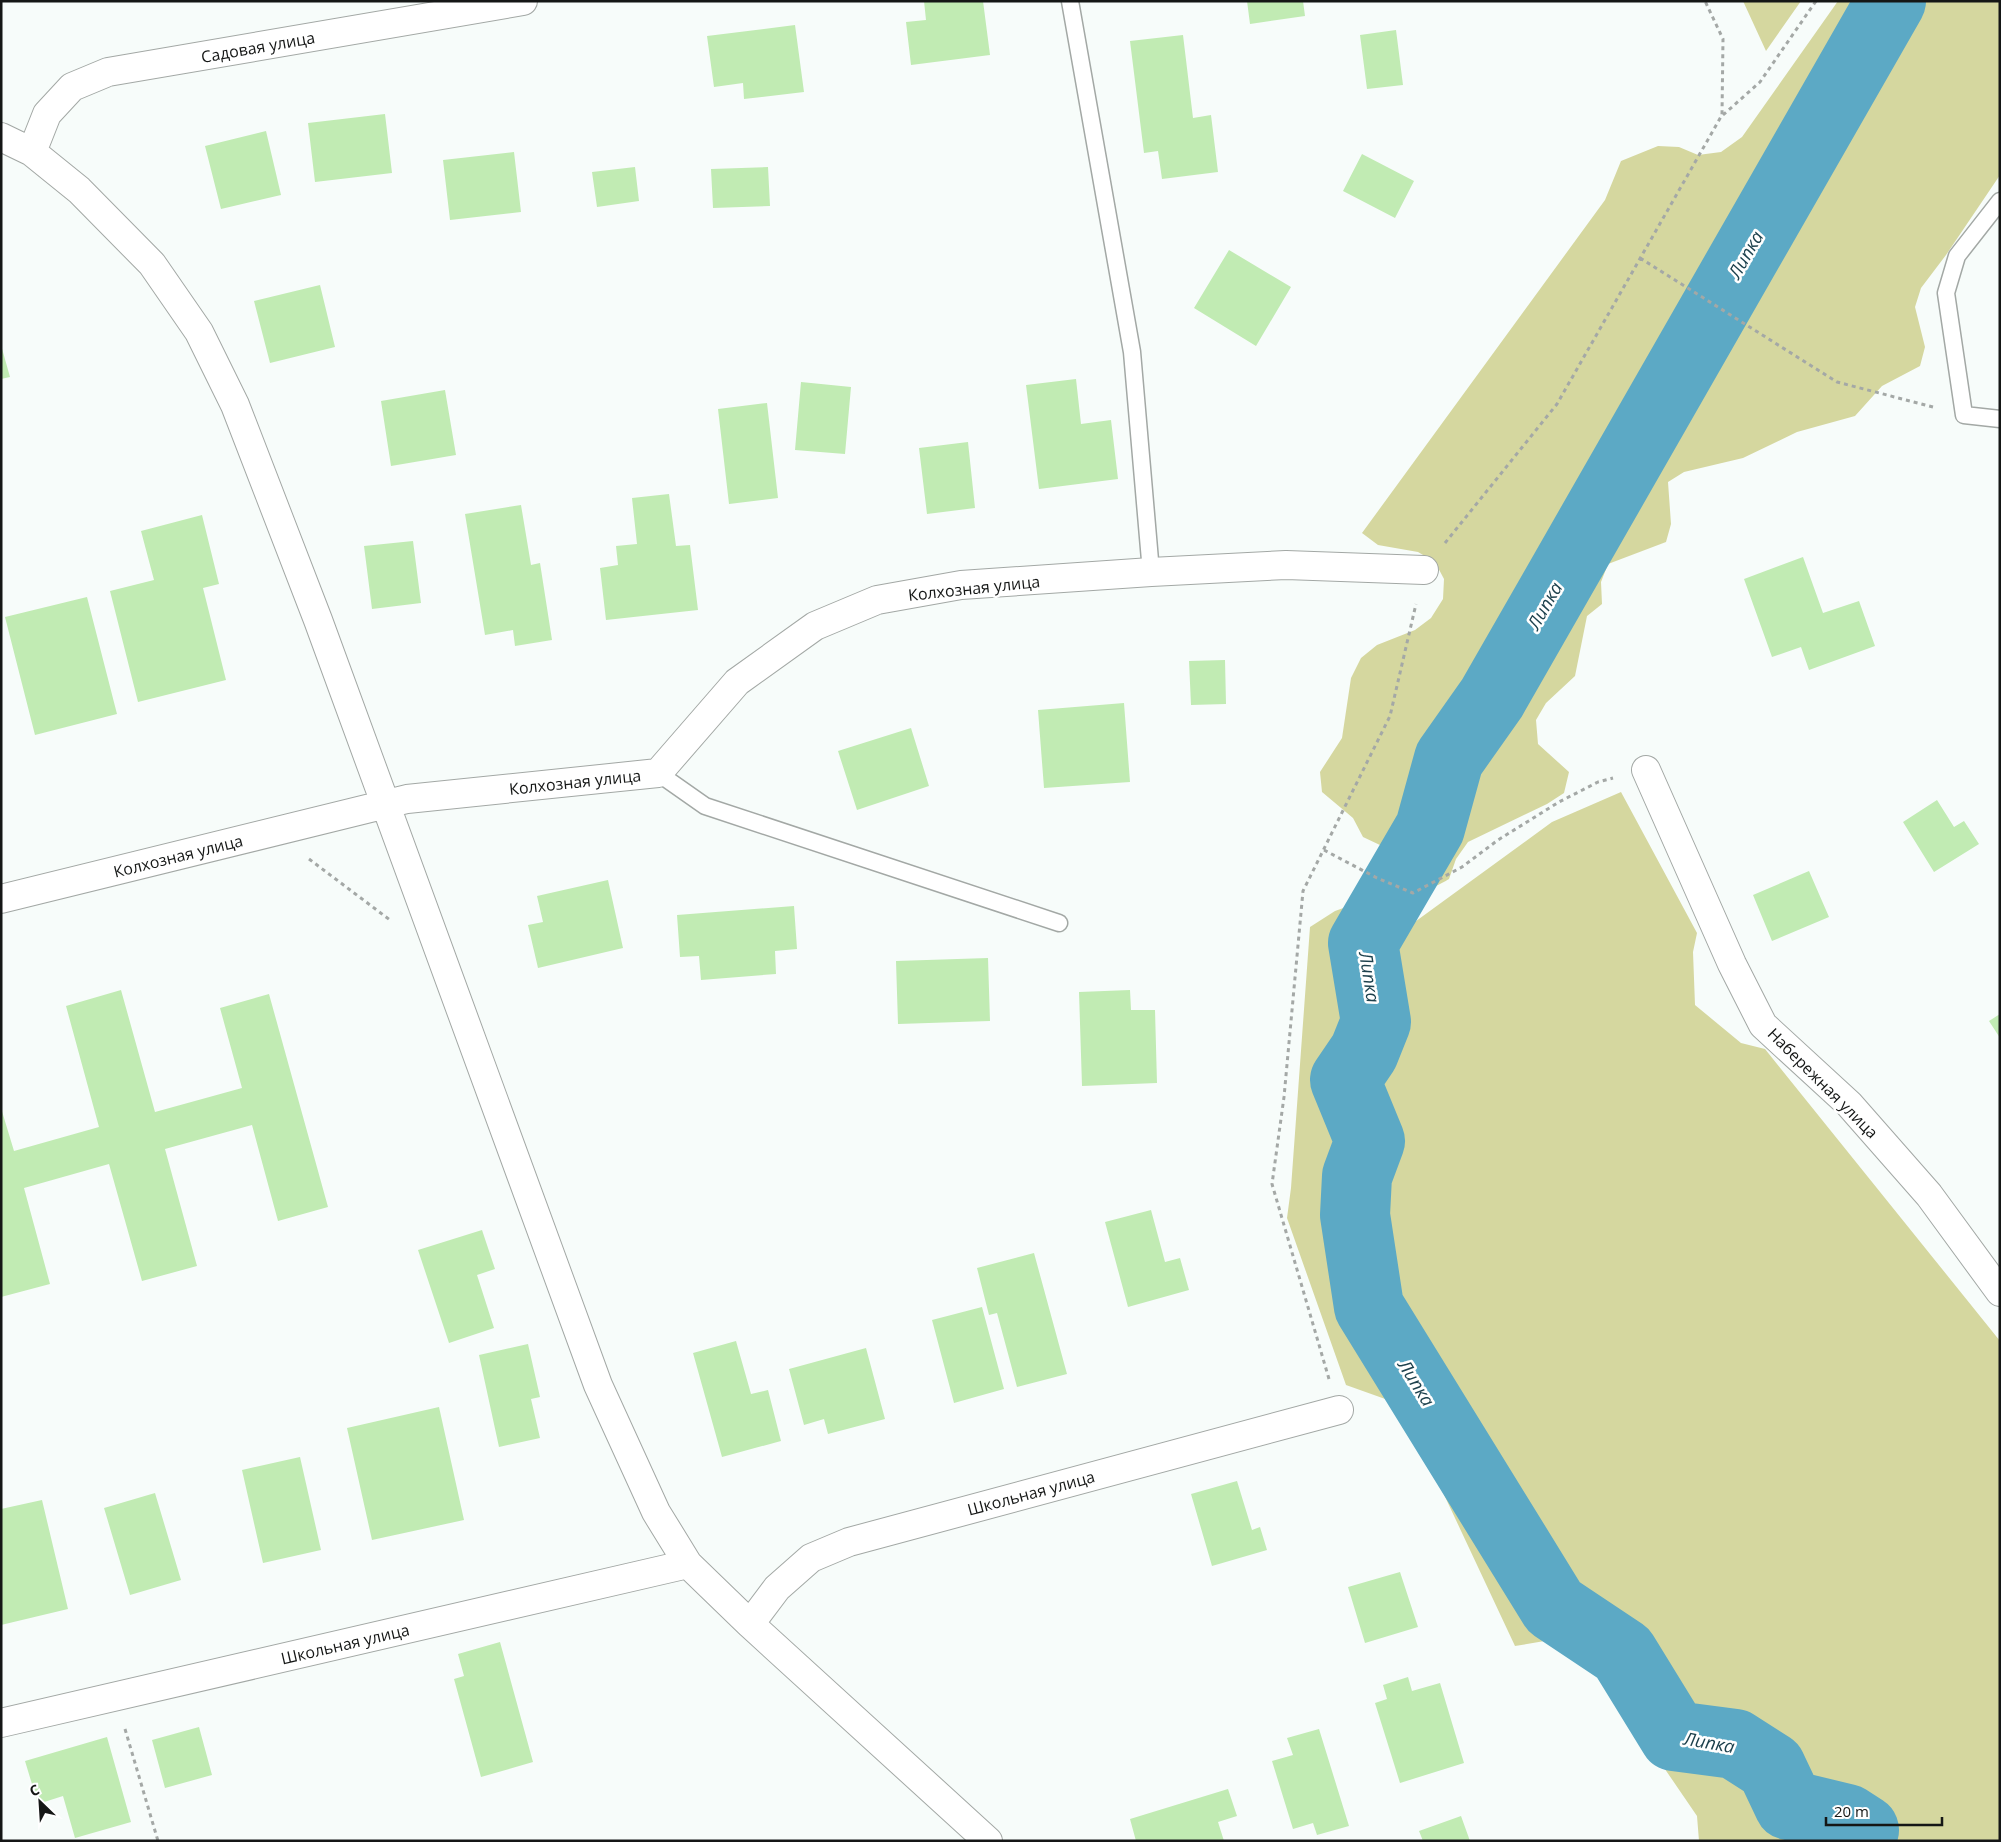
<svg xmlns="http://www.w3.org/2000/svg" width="2001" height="1842" font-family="'Open Sans',sans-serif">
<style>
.green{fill:#d5d79f}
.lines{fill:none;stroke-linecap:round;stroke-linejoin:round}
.river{stroke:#5ca9c5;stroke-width:70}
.building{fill:#c1ebb3}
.lane-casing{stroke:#a3a8a5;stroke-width:19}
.street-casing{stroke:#a3a8a5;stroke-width:30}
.path{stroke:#a4a8a6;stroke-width:3;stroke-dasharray:4 4;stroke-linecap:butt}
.lane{stroke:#fff;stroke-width:16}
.street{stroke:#fff;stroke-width:28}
.labels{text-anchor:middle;stroke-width:5;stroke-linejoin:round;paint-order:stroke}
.street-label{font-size:16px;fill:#151716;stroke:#fff}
.water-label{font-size:18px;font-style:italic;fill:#1d414d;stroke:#fff}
</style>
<rect width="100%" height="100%" fill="#f7fcfa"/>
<path class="green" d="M1743,1H1801L1766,51Z
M1838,1H2000V175L1946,255L1921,288L1915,307L1925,347L1920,366L1882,386L1855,416L1797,432L1743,458L1684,472L1668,482L1671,524L1666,542L1608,564L1601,582L1602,604L1587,616L1575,676L1546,703L1536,720L1538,744L1569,772L1564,793L1547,804L1468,842L1456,859L1449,879C1426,893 1420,891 1399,875V854L1363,837L1353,818L1322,792L1320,772L1342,738L1351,678L1361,658L1377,645L1415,630L1431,618L1443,599L1444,579L1435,562L1418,552L1378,545L1362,533L1605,200L1621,161L1658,146L1679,147L1698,155L1721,152L1742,137Z
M1621,792L1697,933L1693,952L1695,1005L1741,1043L1765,1049L2000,1341V1841H1699L1697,1816L1574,1636L1515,1646L1402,1405L1346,1385L1287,1218L1291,1188L1310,927L1335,911L1363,901L1401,932L1552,822Z"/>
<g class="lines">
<path class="river" d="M1861,1841L1864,1830L1847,1819L1789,1805L1771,1767L1735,1744L1674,1736L1623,1653L1554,1607L1369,1307L1355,1215L1357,1176L1370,1141L1345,1080L1364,1052L1376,1022L1363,943L1430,828L1449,759L1492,698L1891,1"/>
</g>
<path class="building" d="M924,1H983L990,55L911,65L906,22L926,20Z
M1247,1H1303L1305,16L1250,24Z
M795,25L804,92L744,99L743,83L714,87L707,36Z
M1396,30L1403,85L1367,89L1360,35Z
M1183,35L1193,118L1211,115L1218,172L1162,179L1158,151L1144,153L1130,41Z
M385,114L392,173L315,182L308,123Z
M266,131L281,195L221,209L205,146Z
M514,152L521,212L450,220L443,160Z
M1362,154L1414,181L1395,218L1343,191Z
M635,167L639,201L597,207L592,172Z
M768,167L770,206L713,208L711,169Z
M1229,250L1291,287L1256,346L1194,308Z
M320,285L335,347L270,363L254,301Z
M1,345L10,377L1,379Z
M1076,379L1081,424L1111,420L1118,479L1039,489L1026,385Z
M801,382L851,387L845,454L795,450Z
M445,390L456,455L391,466L381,401Z
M767,403L778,498L729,504L718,409Z
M968,442L975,508L927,514L919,448Z
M669,494L676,546L690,545L698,610L606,620L600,568L618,565L616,546L637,544L632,498Z
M521,505L531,565L540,563L552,640L515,646L513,630L485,635L465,514Z
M202,515L219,584L203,588L226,680L138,702L110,591L154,580L141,531Z
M413,541L421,603L372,609L364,546Z
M1803,557L1823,613L1859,601L1875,646L1809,670L1801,647L1772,657L1744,579Z
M87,597L117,714L35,735L5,617Z
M1225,660L1226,704L1191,705L1189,661Z
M1124,703L1130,782L1044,788L1038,710Z
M911,728L929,786L857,810L838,751Z
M1937,800L1954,827L1964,821L1979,844L1934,872L1903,822Z
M1809,871L1829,917L1772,941L1753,895Z
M608,880L623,948L538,968L528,925L543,922L537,896Z
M794,906L797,949L775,951L776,974L701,980L699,956L680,957L677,915Z
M988,958L990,1021L898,1024L896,961Z
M121,990L155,1112L242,1088L220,1008L269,994L328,1207L278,1221L252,1125L165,1149L197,1266L142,1281L109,1164L24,1188L50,1284L1,1297V1108L14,1151L99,1127L66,1006Z
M1130,990L1131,1010H1155L1157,1083L1082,1086L1079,992Z
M2000,1014V1038L1989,1021Z
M1151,1210L1165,1262L1180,1258L1189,1290L1128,1307L1105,1222Z
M482,1230L495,1269L477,1275L494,1328L449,1343L418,1250Z
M1034,1253L1067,1374L1017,1387L997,1313L989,1315L977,1268Z
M982,1307L1004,1389L954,1403L932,1320Z
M736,1341L751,1394L768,1390L781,1441L722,1457L693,1353Z
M528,1344L540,1397L531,1399L540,1438L499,1447L479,1355Z
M866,1348L885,1419L828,1434L824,1419L804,1425L789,1369Z
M439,1407L464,1520L372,1540L347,1428Z
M300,1457L321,1550L263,1563L242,1470Z
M1237,1481L1252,1530L1260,1527L1267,1550L1212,1566L1191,1494Z
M155,1493L181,1580L130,1595L104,1508Z
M42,1500L68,1609L1,1625V1509Z
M1400,1572L1418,1627L1365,1643L1348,1587Z
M500,1642L533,1762L481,1777L454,1679L464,1676L458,1654Z
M1408,1677L1412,1691L1440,1683L1464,1763L1400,1783L1375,1703L1387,1699L1383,1685Z
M199,1727L212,1775L165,1788L152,1740Z
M1319,1729L1349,1826L1317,1835L1313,1823L1293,1829L1272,1761L1293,1755L1287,1738Z
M107,1737L131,1822L75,1838L63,1796L38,1804L25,1761Z
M1228,1789L1237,1816L1218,1822L1224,1841H1136L1130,1819Z
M1461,1816L1470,1841H1423L1419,1831Z"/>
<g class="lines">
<g class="lane-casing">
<path id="lane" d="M1070,1L1132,352L1151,572
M2000,201L1957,256L1946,293L1964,415L2000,419
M658,773L705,806L1059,923"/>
</g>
<g class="street-casing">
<path id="street" d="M1,137L32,152L79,190L152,264L199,332L235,405L318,620L598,1385L656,1512L688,1564L750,1624L988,1841
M32,152L47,114L72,87L108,72L523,1
M1646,770L1732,964L1763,1025L1849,1104L1929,1195L2000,1292
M1,899L407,799L658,773L737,682L815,626L877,600L961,585L1151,572L1286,565L1424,570
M750,1624L777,1588L811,1558L849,1542L1339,1410
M1,1723L688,1564"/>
</g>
<path class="path" d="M1723,115L1760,82L1816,1
M1640,258L1837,382L1933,407
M1445,543L1557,404L1722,115L1723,39L1705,1
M1324,850L1377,878L1413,893L1462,867L1498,840L1559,802L1598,782L1613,778
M309,859L390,920
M1329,1379L1272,1184L1284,1097L1303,891L1390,716L1416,604
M125,1729L158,1841"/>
<use href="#lane" class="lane"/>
<use href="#street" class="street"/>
</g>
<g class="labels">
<g class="street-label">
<text transform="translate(258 47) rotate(-10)" y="6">Садовая улица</text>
<text transform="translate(974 588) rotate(-6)" y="6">Колхозная улица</text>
<text transform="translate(575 782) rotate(-6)" y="6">Колхозная улица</text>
<text transform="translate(178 856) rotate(-14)" y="6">Колхозная улица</text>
<text transform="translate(1823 1083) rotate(45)" y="6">Набережная улица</text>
<text transform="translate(1031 1493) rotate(-15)" y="6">Школьная улица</text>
<text transform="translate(345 1644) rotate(-13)" y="6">Школьная улица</text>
</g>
<g class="water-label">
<text transform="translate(1746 255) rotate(-60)" y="6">Липка</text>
<text transform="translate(1545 606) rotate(-60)" y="6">Липка</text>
<text transform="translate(1369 977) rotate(81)" y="6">Липка</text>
<text transform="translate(1416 1383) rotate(58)" y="6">Липка</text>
<text transform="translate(1709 1743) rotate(10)" y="6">Липка</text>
</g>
</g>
<rect width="2001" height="1842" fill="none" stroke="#151716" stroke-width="5"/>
<g transform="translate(40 1802) rotate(335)" stroke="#ffffff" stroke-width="4" paint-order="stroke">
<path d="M0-4L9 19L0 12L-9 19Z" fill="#151716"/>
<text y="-8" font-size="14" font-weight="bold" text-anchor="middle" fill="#151716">С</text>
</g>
<path d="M1826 1817v8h116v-8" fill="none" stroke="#151716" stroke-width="2.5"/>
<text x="1834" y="1817" font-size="15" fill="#151716" stroke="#ffffff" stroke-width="4" paint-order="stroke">20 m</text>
</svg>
